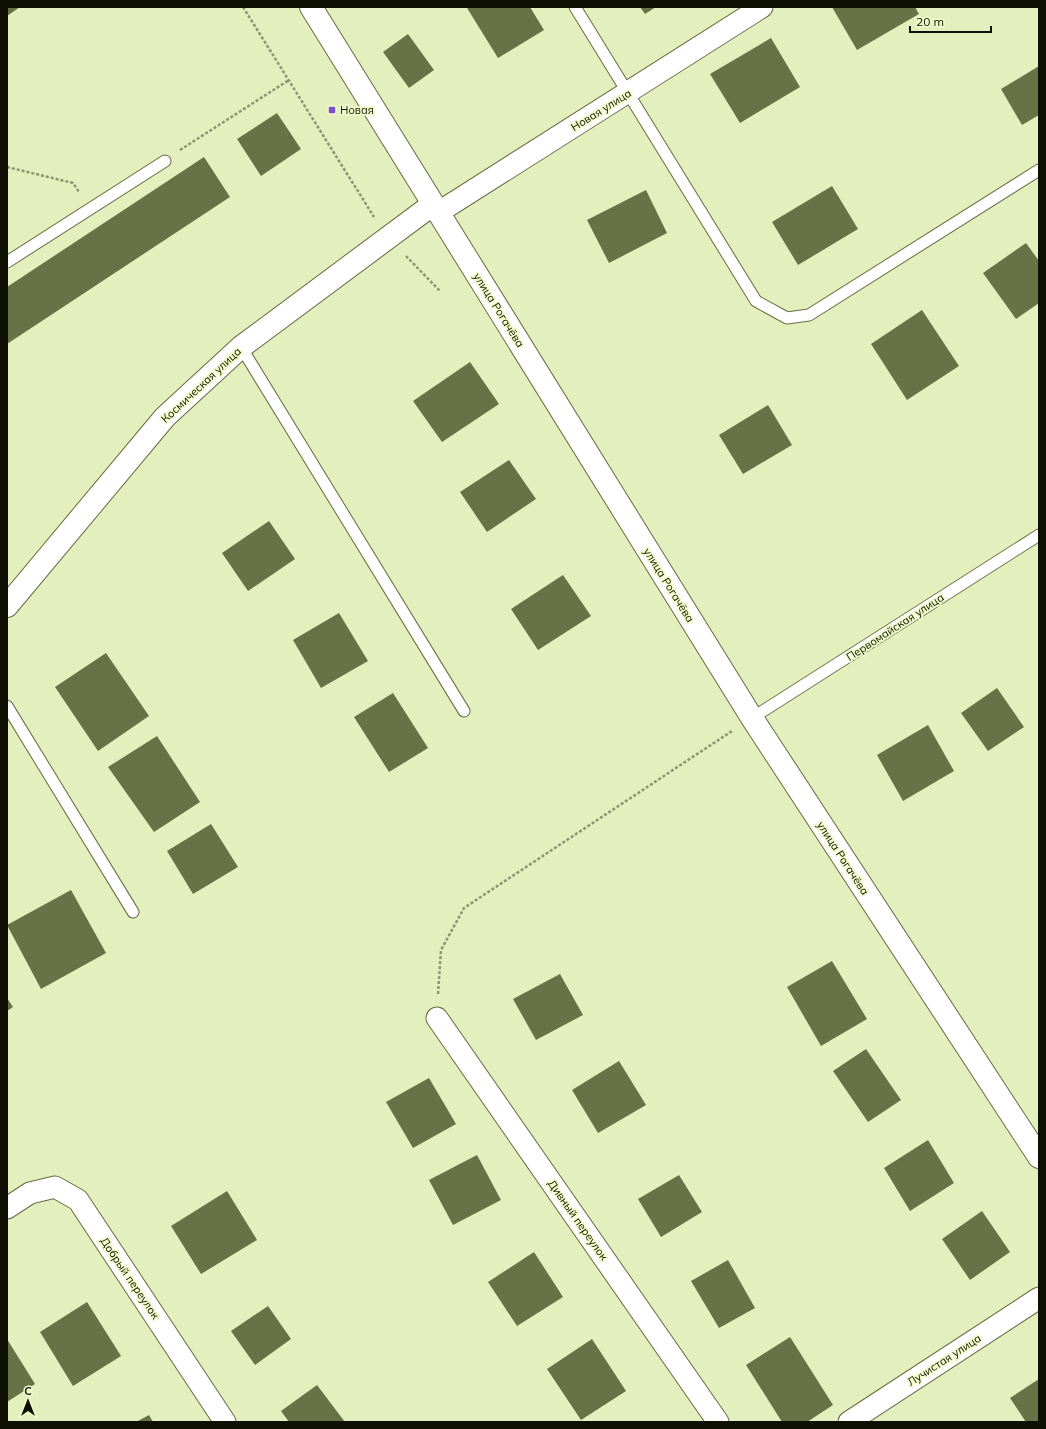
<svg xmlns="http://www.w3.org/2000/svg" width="1046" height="1429" font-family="Mulish,sans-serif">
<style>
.building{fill:#697247}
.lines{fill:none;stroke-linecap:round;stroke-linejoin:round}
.lane-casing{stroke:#646d42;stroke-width:13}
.street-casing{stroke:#646d42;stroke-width:23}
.secondary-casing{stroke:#646d42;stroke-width:24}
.path{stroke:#8c9471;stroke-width:2.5;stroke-dasharray:3 2;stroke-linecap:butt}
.lane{stroke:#fff;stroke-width:11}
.street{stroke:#fff;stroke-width:21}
.secondary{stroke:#fff;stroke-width:22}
.poi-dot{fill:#7e4fc8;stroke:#f1fccb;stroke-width:1.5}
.labels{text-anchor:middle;stroke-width:3.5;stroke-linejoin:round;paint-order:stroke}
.poi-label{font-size:11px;fill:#0d1002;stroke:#f1fccb;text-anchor:start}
.street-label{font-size:11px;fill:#0d1002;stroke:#f1fccb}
</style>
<rect width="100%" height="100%" fill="#e4efbe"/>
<path class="building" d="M7,7H20L7,16Z
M468,7H530L544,30L498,58L467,8Z
M640,7H656L645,14Z
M832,7H915L919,14L857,50Z
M408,34L434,70L409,88L383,52Z
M771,38L800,87L740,123L710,74Z
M1039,66V115L1022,125L1001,89Z
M277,113L301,149L261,176L237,139Z
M204,157L230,197L7,344V287Z
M832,186L858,229L798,265L772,222Z
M646,190L667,233L609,263L587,220Z
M1026,243L1039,261V303L1016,319L983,273Z
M922,310L959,366L907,400L871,344Z
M470,362L499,404L442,442L413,401Z
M768,405L792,445L743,474L719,435Z
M509,460L536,499L487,532L460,492Z
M269,521L295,559L248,591L222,553Z
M563,575L591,616L538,650L511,609Z
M339,613L368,661L321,688L293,640Z
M106,653L149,716L98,751L55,687Z
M997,688L1024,727L988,751L961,713Z
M393,693L428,748L389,772L354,717Z
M928,725L954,771L903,801L877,755Z
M157,736L200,802L154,832L108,767Z
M211,824L238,867L193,894L167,851Z
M71,890L106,953L41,989L7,925Z
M832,961L867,1019L821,1046L787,987Z
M560,974L583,1015L536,1040L513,999Z
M7,998L13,1007L7,1011Z
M866,1049L901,1100L868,1122L833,1071Z
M619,1061L646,1105L598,1133L572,1090Z
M429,1078L456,1124L413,1148L386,1102Z
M928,1140L954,1183L910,1211L884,1168Z
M477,1155L501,1200L453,1225L429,1180Z
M679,1175L702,1212L661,1237L638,1199Z
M227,1191L257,1240L201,1274L171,1226Z
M982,1211L1010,1252L970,1280L942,1239Z
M534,1252L563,1297L517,1326L488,1282Z
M728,1260L755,1308L719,1328L691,1281Z
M87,1302L121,1356L73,1386L40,1332Z
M268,1306L291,1339L255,1365L231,1331Z
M790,1337L833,1405L807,1422H782L746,1365Z
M7,1339L35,1384L7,1402Z
M592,1339L626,1391L581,1420L547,1369Z
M1039,1379V1422H1026L1010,1398Z
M317,1385L345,1422H289L281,1411Z
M149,1415L153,1422H136Z"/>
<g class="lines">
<g class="lane-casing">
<path id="lane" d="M575,7L756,301L787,318L809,315L1039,170
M7,262L165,161
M241,347L464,711
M7,706L133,912
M752,718L1039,535"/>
</g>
<g class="street-casing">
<path id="street" d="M439,212L762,7
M437,1018L718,1422
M7,1208L30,1193L55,1187L78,1200L225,1422
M849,1422L1039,1298"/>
</g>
<g class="secondary-casing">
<path id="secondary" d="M311,7L752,718L1039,1157
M7,606L165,417L241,347L432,205"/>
</g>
<path class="path" d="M243,7L374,217
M180,150L289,80
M7,167L73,183L79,192
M406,256L440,291
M438,994L441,950L464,908L732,731"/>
<use href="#lane" class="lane"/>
<use href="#street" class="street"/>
<use href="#secondary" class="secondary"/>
</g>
<rect class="poi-dot" x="328" y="106" width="8" height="8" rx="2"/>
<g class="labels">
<g class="poi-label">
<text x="340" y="114">Новая</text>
</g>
<g class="street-label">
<text transform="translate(601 110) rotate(-32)" y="4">Новая улица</text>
<text transform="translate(499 310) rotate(58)" y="4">улица Рогачёва</text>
<text transform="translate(201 385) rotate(-43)" y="4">Космическая улица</text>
<text transform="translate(669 585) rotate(58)" y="4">улица Рогачёва</text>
<text transform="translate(895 627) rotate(-33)" y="4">Первомайская улица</text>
<text transform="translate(843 858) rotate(57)" y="4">улица Рогачёва</text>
<text transform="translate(578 1220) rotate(55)" y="4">Дивный переулок</text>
<text transform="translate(130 1278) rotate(56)" y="4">Добрый переулок</text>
<text transform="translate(944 1360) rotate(-33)" y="4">Лучистая улица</text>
</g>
</g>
<rect width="1046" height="1429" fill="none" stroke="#0d1002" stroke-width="16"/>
<g transform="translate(28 1401)" stroke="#f1fccb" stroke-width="3" paint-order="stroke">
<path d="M0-3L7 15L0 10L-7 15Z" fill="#0d1002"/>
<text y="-6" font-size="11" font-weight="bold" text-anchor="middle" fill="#0d1002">С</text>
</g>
<path d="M910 26v6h81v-6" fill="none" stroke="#0d1002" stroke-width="2"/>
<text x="916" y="26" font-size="12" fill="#0d1002" stroke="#f1fccb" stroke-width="3" paint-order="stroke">20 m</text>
</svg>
